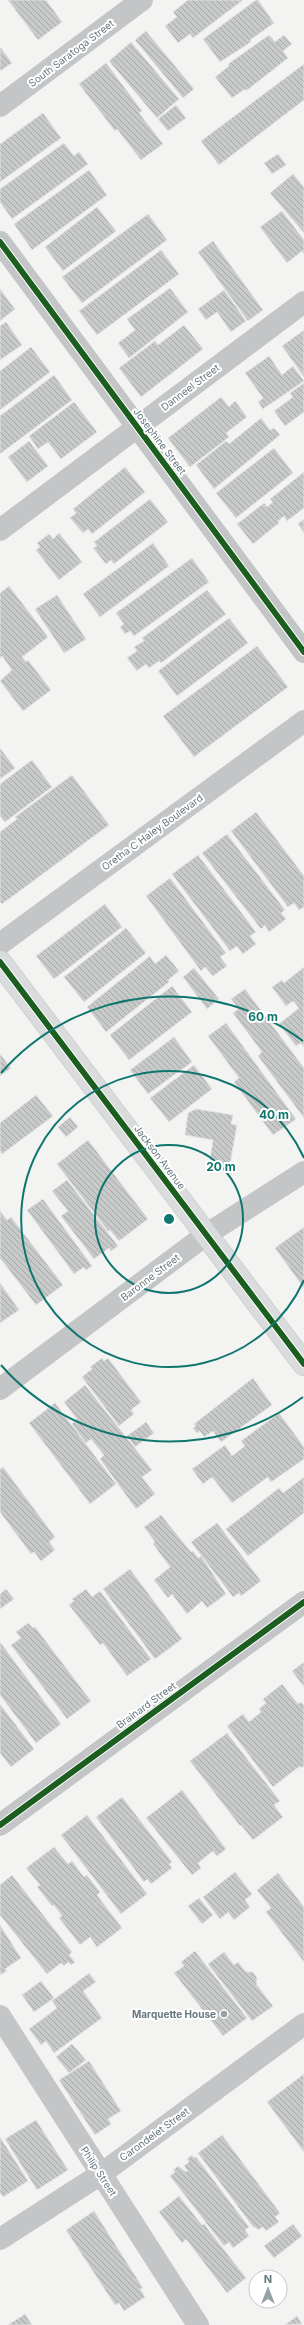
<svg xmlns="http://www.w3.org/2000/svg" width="304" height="2325" font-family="Inter,sans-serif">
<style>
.building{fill:url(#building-back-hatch);stroke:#e2e2e2}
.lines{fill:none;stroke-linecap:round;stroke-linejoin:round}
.secondary-casing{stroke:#cfd0d0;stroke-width:24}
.street{stroke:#c3c5c6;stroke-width:22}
.secondary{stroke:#dadbdc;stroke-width:22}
.cycleway-casing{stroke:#fff;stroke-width:8}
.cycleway{stroke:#1b5e20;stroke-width:6}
.ring{fill:none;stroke:#0f766e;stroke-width:2}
.poi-dot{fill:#97a2a7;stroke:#fff;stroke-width:1.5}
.labels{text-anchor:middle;stroke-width:4;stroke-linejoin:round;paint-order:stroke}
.street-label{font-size:10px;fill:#66777f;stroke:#fff}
.poi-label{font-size:10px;font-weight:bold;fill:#66777f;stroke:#fff;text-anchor:end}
.centre{fill:#0f766e;stroke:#fff;stroke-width:2}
.ring-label{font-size:12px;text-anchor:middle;font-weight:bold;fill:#0f766e;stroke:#fff;stroke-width:4;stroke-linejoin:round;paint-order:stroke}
</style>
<defs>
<pattern id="building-back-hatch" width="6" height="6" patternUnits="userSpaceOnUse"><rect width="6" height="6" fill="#c8caca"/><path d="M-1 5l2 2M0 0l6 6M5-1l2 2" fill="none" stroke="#a6a9a9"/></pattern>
</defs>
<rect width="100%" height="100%" fill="#f3f3f2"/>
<path class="building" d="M8,0H46L62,22L38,40Z
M188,0H243L193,38L190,34L178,43L165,26L177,17L173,12Z
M256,0H258L274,23L250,40L251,42L220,62L203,39Z
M146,31L194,89L183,98L135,40Z
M269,35L275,42L284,35L292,44L283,51L288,58L246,91L245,89L232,98L215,77L229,66L228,64Z
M131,42L179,99L157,118L109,61Z
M0,47L12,63L0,71Z
M106,63L142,111L139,113L163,144L141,160L117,129L115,131L79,84Z
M304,64V100L219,165L201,141Z
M176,105L186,118L168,131L158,119Z
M43,113L61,138L0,182V144Z
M64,143L74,156L79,152L88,164L12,219L0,202V189Z
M278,154L286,165L272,174L264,163Z
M89,170L107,195L32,250L14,224Z
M293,174L304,187V233L270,193Z
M97,207L116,231L63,271L45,247Z
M282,211L304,240V254L302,251L287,263L260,227Z
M148,214L167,240L82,303L62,277Z
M213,241L263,310L248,321L198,252Z
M161,250L179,274L97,335L79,311Z
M170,288L188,312L129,358L118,343L135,330L127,319Z
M0,289L15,309L0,321Z
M224,290L246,321L231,332L217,312L206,320L198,309Z
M6,322L22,345L0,360V326Z
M184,325L203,349L141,397L119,368L155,341L158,345Z
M304,330V377L282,346Z
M31,347L50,372L0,410V371Z
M269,356L282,375L293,366L304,381L263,409L258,402L263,398L245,373Z
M54,375L72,400L0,454V416Z
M304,383V412L285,426L274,411L293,397L290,393Z
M221,397L229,407L235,401L247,417L226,433L229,437L190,467L168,438Z
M74,402L97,432L61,459L48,442L38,449L29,436Z
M261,418L270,430L274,428L280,435L214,489L196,465L226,441L229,444Z
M29,441L48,466L27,482L8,457Z
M274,448L293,473L236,518L216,493Z
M125,467L145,492L92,534L88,529L83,533L70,518L76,513L73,509Z
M304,472V508L287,521L284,516L278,521L279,523L253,544L237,524L264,503L267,507L273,502L270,499Z
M150,499L168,522L114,564L111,560L106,564L93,548L97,546L94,542Z
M304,519V533L298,524Z
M59,533L82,562L59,580L36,550L40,547L37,543L49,534L53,539Z
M153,543L169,566L100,617L83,594Z
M192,558L209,582L134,636L130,631L125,634L120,627L124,624L116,613Z
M9,586L48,637L22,657L26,662L28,660L51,690L23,711L0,681L12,670L2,656L0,658V593Z
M207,590L226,614L161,663L159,661L149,668L146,664L137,671L127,658L137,651L134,647L144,641L142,638Z
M57,595L86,639L64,653L35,609Z
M229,618L248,643L177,696L158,671Z
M257,646L288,687L194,757L163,716Z
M0,748L15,768L0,779Z
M32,760L52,787L5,822L0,816V784Z
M72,775L109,825L2,904L0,902V832L17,819L15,817Z
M256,812L304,876V907L299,910L294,903L288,907L231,831Z
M227,834L285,910L281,913L286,919L269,932L265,925L261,929L202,853Z
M198,855L256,932L250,936L256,944L243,954L237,946L230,951L172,874Z
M170,878L226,953L220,957L227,966L213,976L205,967L201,971L146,896Z
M105,904L122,927L54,979L36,956Z
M126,928L146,953L84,1002L64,977Z
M166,955L179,971L168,980L169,982L106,1032L87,1007L150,956L155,964Z
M304,967V1047L301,1043L296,1046L279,1024L299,1008L293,1001L286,1006L272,987L282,980L284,983Z
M194,968L219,999L207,1009L183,977Z
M172,986L192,1012L129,1060L110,1035Z
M245,989L304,1068V1118L258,1056L262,1052L233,1013L239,1009L231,999Z
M226,1023L296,1119L273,1135L234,1082L239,1078L208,1036Z
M174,1037L192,1062L148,1094L130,1070Z
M0,1054L11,1068L0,1076Z
M194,1065L212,1089L169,1122L150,1098Z
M36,1095L53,1116L2,1154L0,1151V1123Z
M196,1109L233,1115L231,1124L237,1125L229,1170L209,1166L213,1140L185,1135L188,1113Z
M70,1117L78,1127L66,1137L58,1127Z
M88,1140L148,1219L119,1241L110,1230L108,1231L57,1164Z
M67,1180L118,1246L111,1251L109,1248L94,1259L61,1216L68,1211L52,1191Z
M43,1199L92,1266L86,1270L84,1267L74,1274L27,1210Z
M0,1211L7,1220L11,1217L63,1285L36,1305L0,1258Z
M304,1227V1286L303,1287L275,1248Z
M0,1283L19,1310L0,1323Z
M102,1358L104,1361L108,1358L141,1402L131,1410L134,1414L119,1426L82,1377L92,1369L90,1367Z
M253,1378L272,1405L221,1442L213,1431L204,1437L200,1431L197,1433L193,1428L196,1426L194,1424Z
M85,1385L152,1470L142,1477L155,1494L136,1509L100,1459L104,1455L91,1439L86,1443L72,1424L77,1419L64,1402Z
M55,1403L116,1484L90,1504L29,1423Z
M279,1413L304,1447V1459L271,1482L268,1477L232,1503L212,1477L203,1484L192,1469L225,1445L232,1456L245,1446L241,1441Z
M146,1422L154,1433L135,1447L127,1436Z
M3,1467L55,1537L49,1542L55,1550L41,1561L34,1552L31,1554L0,1512V1469Z
M304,1477V1513L248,1556L226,1529L279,1488L283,1493Z
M161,1515L191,1552L193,1551L198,1558L201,1556L226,1594L207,1608L202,1601L187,1614L172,1594L168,1598L154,1580L170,1567L153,1544L155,1542L144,1527Z
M217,1523L261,1581L241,1596L239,1593L233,1597L191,1542Z
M130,1569L182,1639L155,1659L103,1589Z
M6,1589L14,1599L0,1609V1594Z
M86,1589L92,1597L100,1591L151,1659L127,1676L103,1643L100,1645L69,1605L74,1601L72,1599Z
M28,1623L33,1628L35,1627L91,1701L67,1719L11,1645L21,1638L16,1632Z
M0,1642L61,1724L36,1743L0,1695Z
M304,1662V1687L292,1671Z
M282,1684L298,1704L301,1702L304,1705V1766L301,1768L300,1766L273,1787L227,1726L243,1714L249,1722L261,1712L259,1709L266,1703L263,1699Z
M0,1704L34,1749L11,1767L0,1753Z
M227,1733L280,1801L274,1805L283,1817L253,1840L241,1825L240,1826L190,1761Z
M182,1790L226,1849L217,1856L213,1851L198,1863L201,1868L192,1875L146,1818Z
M122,1797L172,1862L169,1864L172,1868L151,1884L147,1879L144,1882L96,1817Z
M87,1815L147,1894L121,1914L61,1835Z
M54,1847L68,1864L72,1861L84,1877L87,1875L100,1892L97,1895L122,1928L97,1947L90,1937L80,1945L59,1918L62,1916L54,1905L52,1906L37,1887L40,1885L26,1868Z
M235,1872L252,1894L245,1900L250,1907L234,1920L228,1912L220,1919L203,1897Z
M278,1873L304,1907V1962L266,1912L271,1908L257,1890Z
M12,1875L72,1952L69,1955L75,1962L71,1965L68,1962L64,1966L61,1963L47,1974L0,1915V1885Z
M199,1898L213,1915L202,1924L188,1906Z
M0,1925L21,1958L5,1969L7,1971L0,1975Z
M195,1951L247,2018L223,2036L174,1973L184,1966L181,1962Z
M224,1952L234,1965L238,1962L246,1972H253L257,1978L256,1984L273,2006L252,2021L208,1964Z
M89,1973L96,1982L83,1991L102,2018L54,2053L46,2041L41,2045L29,2029L57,2008L52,2001Z
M41,1981L54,1998L34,2012L22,1995Z
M72,2044L86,2060L69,2073L56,2057Z
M89,2061L121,2111L108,2119L111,2124L95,2135L59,2080Z
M304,2074V2152L267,2102Z
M36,2120L68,2170L37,2190L5,2139Z
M222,2135L280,2213L275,2217L279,2222L266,2231L263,2227L258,2230L255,2227L254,2228L198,2153Z
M0,2137L28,2181L3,2197L0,2193Z
M192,2155L194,2158L196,2157L249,2227L245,2230L249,2236L233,2248L229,2242L224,2246L170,2176L175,2172L173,2170L178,2166L186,2172L188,2171L184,2166L189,2162L187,2159Z
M179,2196L202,2225L204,2224L246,2278L227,2293L186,2239L182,2243L159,2212Z
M94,2211L143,2288L140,2289L145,2297L124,2311L119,2303L115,2305L66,2230Z
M293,2224L302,2236L274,2258L264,2246Z
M25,2314L32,2325H8Z
M297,2316L302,2324L285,2325Z"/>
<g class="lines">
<g class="secondary-casing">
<path id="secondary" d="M0,962L304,1364"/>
</g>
<path class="street" d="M0,106L142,0
M0,242L304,652
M0,530L304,302
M0,944L304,721
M0,1389L207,1234L304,1172
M0,1825L304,1602
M0,2016L198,2325
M0,2239L101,2174L304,2024"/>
<use href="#secondary" class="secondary"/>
<g class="cycleway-casing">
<path id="cycleway" d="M0,242L304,652
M0,962L304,1364
M0,1825L304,1602"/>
</g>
<use href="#cycleway" class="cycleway"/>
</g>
<g class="ring">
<circle cx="169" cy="1219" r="74"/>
<path d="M304 1280A148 148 0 1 1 304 1158"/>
<path d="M303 1397A223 223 0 0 1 1 1365M1 1073A223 223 0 0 1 303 1041"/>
</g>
<circle class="poi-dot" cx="224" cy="2014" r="4"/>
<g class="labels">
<g class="street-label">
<text transform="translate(71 53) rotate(-37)" y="4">South Saratoga Street</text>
<text transform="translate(190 387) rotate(-37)" y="4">Danneel Street</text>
<text transform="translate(160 441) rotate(53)" y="4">Josephine Street</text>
<text transform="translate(152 832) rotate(-36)" y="4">Oretha C Haley Boulevard</text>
<text transform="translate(160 1157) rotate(53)" y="4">Jackson Avenue</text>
<text transform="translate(150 1277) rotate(-37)" y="4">Baronne Street</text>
<text transform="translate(146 1705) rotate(-36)" y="4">Brainard Street</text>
<text transform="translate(154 2134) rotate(-36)" y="4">Carondelet Street</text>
<text transform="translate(99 2171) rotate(57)" y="4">Philip Street</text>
</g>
<g class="poi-label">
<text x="216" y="2018">Marquette House</text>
</g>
</g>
<circle cx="169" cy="1219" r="6" class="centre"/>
<g class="ring-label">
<text x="263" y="1021">60 m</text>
<text x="274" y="1119">40 m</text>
<text x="221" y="1171">20 m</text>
</g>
<g transform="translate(268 2289)"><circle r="19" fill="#ffffff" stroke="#c2c9cc"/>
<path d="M0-3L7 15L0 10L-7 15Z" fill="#97a2a7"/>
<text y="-6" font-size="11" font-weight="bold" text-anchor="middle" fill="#66777f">N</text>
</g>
</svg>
